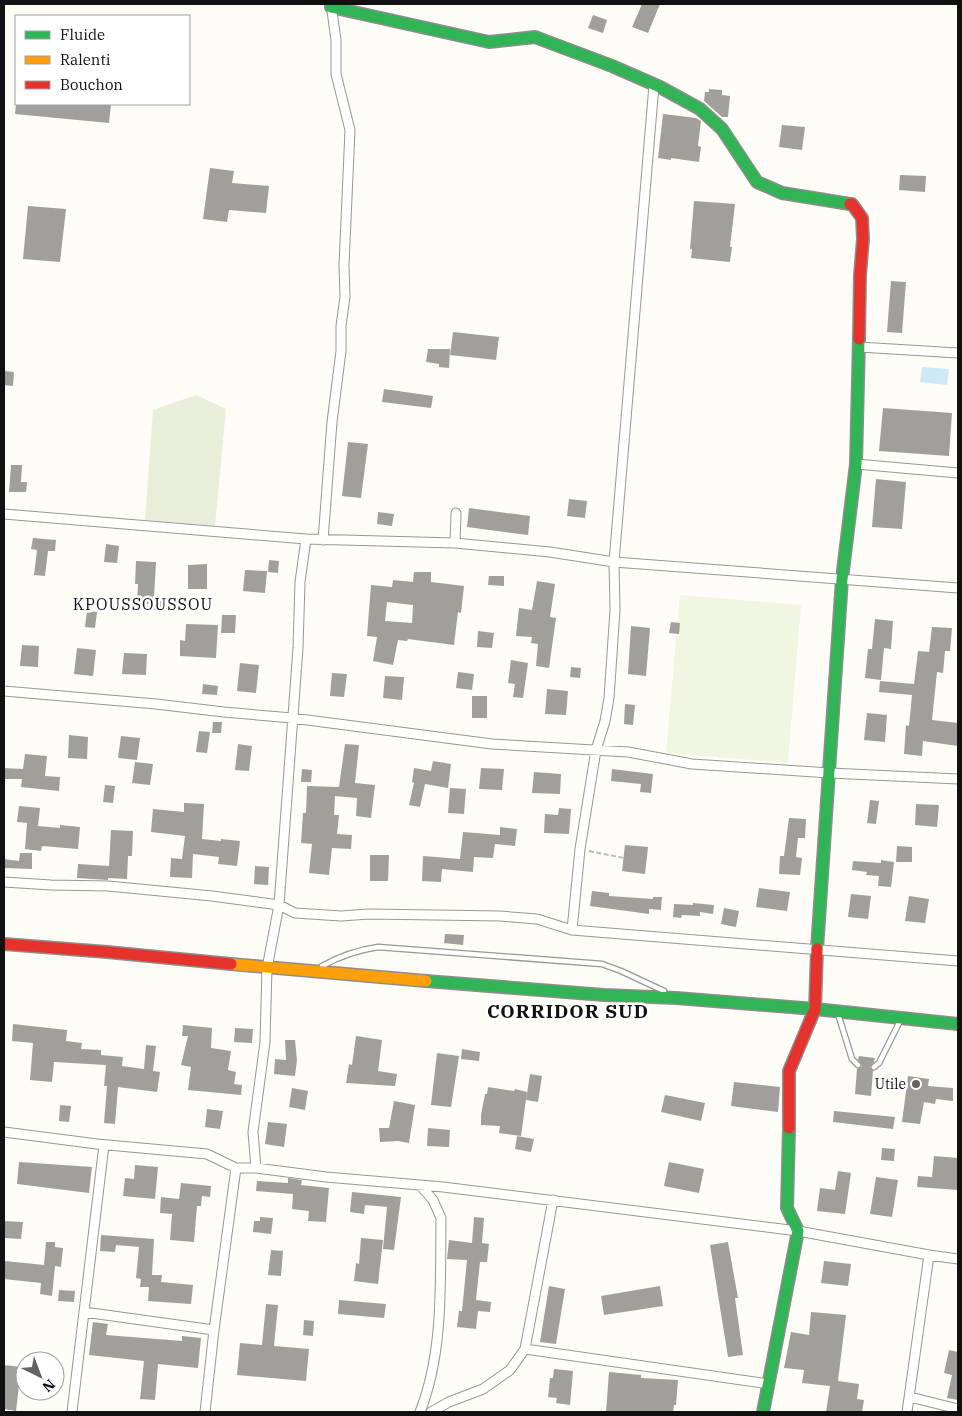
<svg xmlns="http://www.w3.org/2000/svg" width="962" height="1416" font-family="'IBM Plex Serif',serif">
<style>
.cemetery{fill:#e9eedb}
.pitch{fill:#f0f6e1}
.water{fill:#cde8f7}
.building{fill:#a19f9c;fill-rule:evenodd}
.lines{fill:none;stroke-linecap:round;stroke-linejoin:round}
.lane-casing{stroke:#979795;stroke-width:7}
.street-casing{stroke:#979795;stroke-width:11}
.fast-casing{stroke:#8e8d8b;stroke-width:14}
.slow-casing{stroke:#8e8d8b;stroke-width:14}
.jam-casing{stroke:#8e8d8b;stroke-width:14}
.path{stroke:#b9b9b8;stroke-width:2;stroke-dasharray:5 2.5;stroke-linecap:butt}
.lane{stroke:#fffffe;stroke-width:4.5}
.street{stroke:#fffffe;stroke-width:9}
.fast{stroke:#30b455;stroke-width:11}
.slow{stroke:#ff9f0a;stroke-width:11}
.jam{stroke:#e5322d;stroke-width:11}
.poi-dot{fill:#646362;stroke:#fff;stroke-width:2}
.labels{text-anchor:middle;stroke-width:5;stroke-linejoin:round;paint-order:stroke}
.poi-label{font-size:14px;fill:#111;stroke:#fff;text-anchor:end}
.quarter-label{font-size:16px;letter-spacing:1px;fill:#111;stroke:#fff}
.district-label{font-size:19px;font-weight:bold;letter-spacing:1px;fill:#111;stroke:#fff}
</style>
<rect width="100%" height="100%" fill="#fdfcf7"/>
<path class="cemetery" d="M196,395L226,409L215,526L145,520L153,410Z"/>
<path class="pitch" d="M680,595L801,605L788,763L666,753Z"/>
<path class="water" d="M922,367L949,369L947,385L920,382Z"/>
<path class="building" d="M642,4H660L648,33L632,27Z
M593,15L607,20L603,33L588,28Z
M709,89L722,90V95L730,96L728,117H722L704,101L705,92H709Z
M16,104H111L109,123L15,114Z
M663,114L696,118L701,121L698,146L701,147L699,162L671,158V160L658,158Z
M782,125L805,127L802,150L779,147Z
M210,168L234,171L232,183L269,186L266,213L229,210L227,222L203,219Z
M900,175L926,176L925,192L899,190Z
M694,201L735,204L730,247H732L730,262L691,258L692,249H690Z
M28,206L66,209L60,262L23,259Z
M891,281L906,282L902,333L887,332Z
M453,332L499,337L496,360L450,355Z
M428,349H450L449,368L439,367V364L426,362Z
M4,371L14,372L13,386L4,385Z
M384,389L433,396L431,408L382,402Z
M883,408L952,413L949,456L879,451Z
M348,442L368,444L361,498L342,496Z
M11,465H22L21,482H27L26,492H9Z
M876,479L906,482L902,529L872,527Z
M569,499L587,501L585,518L567,516Z
M469,508L530,516L528,535L467,527Z
M378,512L394,514L392,526L377,524Z
M33,538L56,540L55,551H48L45,576L34,575L37,550L31,549Z
M106,544L119,546L117,563L104,562Z
M269,560L279,561L278,573L268,572Z
M136,561L156,562L154,597H162V609L152,610V604H137L138,584H135Z
M207,564V589H188V565Z
M245,570L267,571L265,593L243,591Z
M414,572H431V582L464,586L461,613L458,612L454,645L408,639L407,641L398,640L393,665L373,661L377,637L367,636L371,585L392,587L393,580L413,582ZM387,602L413,605L412,623L385,621Z
M489,576H504V586L488,585Z
M537,581L555,584L550,617L556,618L549,668L536,666L538,644L531,643L532,637L516,636L519,608L532,610Z
M87,611L97,612L95,628L85,627Z
M222,615H236L235,633H221Z
M875,619L893,621L891,649L884,648L881,680L865,678L868,649H872Z
M671,622L680,623L679,634L669,633Z
M186,624L218,625L216,658L180,656V640L185,641Z
M631,626L650,628L646,676L628,674Z
M932,627L952,628L950,651H945L943,673L937,672L932,720L958,723V746L923,741L922,756L904,754L906,725L909,726L912,695L879,692L880,681L914,684L918,651L929,652Z
M478,631L494,633L492,648L477,647Z
M22,645L39,646L38,667L20,666Z
M77,648L96,650L93,676L74,674Z
M124,653L147,654L146,675L122,674Z
M511,660L528,663L523,698L513,697L515,684L508,683Z
M240,663L259,665L256,693L237,691Z
M571,667L581,668L580,678L570,677Z
M458,672L474,674L472,690L456,688Z
M332,673L347,674L344,697L330,696Z
M385,676L404,677L402,700L383,698Z
M203,684L218,686L217,695L202,694Z
M547,689L568,691L566,715L545,714Z
M472,696H487V718H472Z
M625,704L635,705L633,725L624,724Z
M867,713L887,715L885,742L864,740Z
M213,722H222L221,733H212Z
M199,731L210,732L207,753L196,752Z
M69,735L88,737L87,759L68,758Z
M121,736L140,738L137,760L118,758Z
M238,744L252,746L249,771L235,770Z
M345,744L359,745L355,783L375,785L371,818L356,816L357,798L335,796L334,815H339L337,834L352,835L351,849L332,848L329,875L309,873L312,844L301,843L303,813H306L307,786L339,787Z
M25,754L47,756L45,776L60,777L59,791L21,787L22,779H4V768L23,769Z
M433,761L451,764L448,788L425,784L420,807L409,805L414,783L412,782L414,768L431,771Z
M135,762L153,764L150,785L132,783Z
M481,768L504,769L502,790L479,789Z
M302,769L312,770L311,782H301Z
M612,769L653,774L651,793L640,792L641,784L611,781Z
M534,772L561,774L560,794L532,793Z
M105,785L115,786L113,803L103,802Z
M450,788L466,789L464,814L448,813Z
M870,800L879,801L876,824L867,823Z
M184,803L204,804L202,839L221,841V839L240,841L237,866L218,864L219,857L193,854L192,878L170,877L171,858L182,859L185,836L151,832L153,809L184,812Z
M916,804L939,805L937,827L915,825Z
M19,806L40,808L38,826L60,828V825L80,827L78,849L42,846L41,851L25,849L27,823L17,822Z
M559,808L571,809L569,834L544,833L545,814L558,815Z
M789,818L806,819L805,838H798L796,857L802,858L800,875L779,874L780,856H784Z
M500,827L517,829L515,846L495,844L493,858L474,857L473,872L442,869L441,882L422,881L423,856L460,859L463,832L500,835Z
M111,830L133,831L132,856H128L127,879L108,878V880L77,878L78,864L109,866Z
M625,845L648,847L645,874L622,871Z
M897,846L912,847V862H896Z
M20,853H32V869L4,868V859L19,861Z
M370,855H389L388,881H370Z
M881,860L894,862L891,887L878,886L879,876L866,875L867,872L852,870L853,861L881,863Z
M255,866L269,867L268,885L254,884Z
M759,888L790,892L787,911L756,907Z
M592,891L609,893V896L653,899V897H662L661,910L649,909V914L590,906Z
M851,894L871,896L868,919L848,917Z
M909,896L929,899L925,923L905,921Z
M693,903L714,905L713,914L700,912V916L682,915L681,918L673,917L674,904L693,905Z
M724,908L739,911L736,927L721,924Z
M445,934L464,935L463,945L444,943Z
M13,1024L67,1030L66,1041L82,1043L81,1049L101,1050V1055L123,1057L122,1066L144,1069L146,1045L156,1046L153,1071L160,1072L157,1092L118,1087L115,1124L104,1123L107,1086H104L106,1065L54,1062L52,1082L30,1080L33,1043L12,1041Z
M183,1025L212,1028L211,1048L231,1051L228,1070L236,1072L234,1084L242,1085L241,1095L188,1090L191,1067L181,1065L188,1036H182Z
M235,1028L253,1029L252,1043L234,1042Z
M356,1036L382,1040L378,1071L397,1074L395,1086L346,1083L349,1064L352,1065Z
M285,1040H295L297,1060L295,1076L274,1074L275,1059L286,1060Z
M462,1049L480,1052L479,1061L461,1059Z
M437,1053L459,1056L451,1107L431,1105Z
M859,1056L875,1058L874,1062L870,1067L873,1071L871,1096L855,1094L857,1069L860,1068L862,1066L858,1060Z
M530,1074L542,1076L538,1102L526,1100Z
M908,1076L929,1079L928,1086L953,1088V1101L936,1099L935,1104L924,1102L920,1124L902,1122Z
M734,1082L780,1087L778,1112L731,1106Z
M488,1087L514,1091L515,1089L527,1092L521,1136L499,1133L500,1126L481,1125V1115L485,1094H487Z
M292,1088L308,1091L305,1110L289,1107Z
M665,1095L705,1103L701,1121L661,1112Z
M394,1101L415,1105L409,1143L398,1141L380,1142L379,1128H389Z
M60,1105L71,1106L69,1122L59,1121Z
M207,1109L223,1111L220,1129L205,1127Z
M834,1111L895,1117L893,1129L833,1122Z
M268,1122L287,1124L284,1147L265,1144Z
M428,1128L450,1130L449,1147L427,1146Z
M517,1136L534,1139L531,1152L515,1149Z
M882,1148L895,1149L894,1161L881,1160Z
M934,1156L958,1158V1190L917,1187L918,1176L932,1177Z
M19,1162L92,1167L89,1193L17,1184Z
M669,1162L704,1169L699,1193L664,1186Z
M135,1165L158,1167L155,1199L123,1196L125,1178L134,1179Z
M838,1171L851,1173L845,1214L817,1211L820,1188L835,1190Z
M876,1177L898,1180L892,1217L870,1214Z
M288,1178L302,1180L301,1185L329,1188L326,1222L308,1221L309,1211L292,1209L293,1194L256,1191L257,1181L288,1183Z
M181,1183L211,1186L210,1197L202,1196L201,1206H197L194,1242L170,1240L172,1214L160,1213L161,1197L179,1199Z
M352,1192L401,1197L394,1250L383,1249L387,1207L365,1205L364,1214L350,1212Z
M260,1217L273,1218L271,1234L253,1232L254,1221H260Z
M474,1217L484,1218L482,1243L489,1244L487,1262H480L476,1300L491,1302L490,1312L478,1311L476,1329L457,1327L459,1311H462L467,1260L447,1259L449,1240L472,1243Z
M4,1221L23,1222L21,1239L4,1238Z
M101,1235L154,1239L152,1275H162L161,1282L193,1285L191,1304L148,1301L149,1287H140L141,1279L136,1278L139,1247L116,1245L115,1252L100,1251Z
M361,1238L383,1240L378,1284L354,1281L356,1263L359,1264Z
M46,1242H55V1247L63,1248L61,1267L55,1266L52,1296L40,1294L41,1283L4,1279L5,1261L44,1265Z
M728,1242L738,1298H735L743,1355L728,1357L710,1245Z
M271,1250L283,1251L281,1276L268,1275Z
M824,1261L851,1264L848,1286L821,1283Z
M549,1286L565,1289L556,1344L540,1342Z
M660,1286L663,1306L604,1315L601,1296Z
M59,1290L75,1291L74,1302L58,1301Z
M339,1300L386,1304L384,1318L338,1314Z
M266,1304L278,1305L274,1346L309,1349L306,1381L237,1375L240,1343L262,1345Z
M811,1312L846,1315L838,1381L859,1384L857,1399L864,1400L862,1412H826L830,1386L802,1383L804,1370L784,1368L791,1332L809,1335Z
M304,1320L314,1321L313,1336L303,1335Z
M93,1322L108,1324L106,1335L182,1341V1336L201,1338L198,1368L158,1364L155,1400L140,1399L144,1361L89,1355Z
M949,1350L958,1352V1400L947,1398L952,1375L944,1373Z
M4,1365L21,1367L16,1411L4,1409Z
M554,1369L573,1371L570,1405L556,1403L557,1398L548,1397L550,1378H553Z
M609,1372L641,1375V1378L678,1380L676,1405H674L673,1412H606Z"/>
<g class="lines">
<g class="lane-casing">
<path id="lane" d="M322,966C340,956 358,950 378,947L602,964L621,971L664,991
M839,1017L852,1059L858,1065
M874,1067L879,1063L900,1021"/>
</g>
<g class="street-casing">
<path id="street" d="M859,347L958,353
M856,464L958,473
M4,514L306,539L455,543L550,552L614,562L958,588
M323,540L332,422L341,351V326L345,297L344,265L350,130L336,74V40L331,4
M455,543L456,513
M4,691L156,704L224,712L292,718L492,744L628,752L692,764L830,773L958,779
M4,882L51,885L108,886L212,896L279,905L295,913L341,916L369,914L500,916L537,919L572,930L580,849L596,750L605,721L609,698L615,610L614,562L654,85
M572,930L958,961
M4,1132L97,1144L207,1154L236,1168H256L326,1177L443,1187L798,1231L929,1255
M256,1168L253,1132L265,1042L267,968L279,905L298,648L300,582L306,539
M84,1312L214,1330
M525,1349L769,1384
M910,1397L958,1409
M72,1412L104,1145
M205,1412L214,1330L236,1168
M420,1412C444,1351 440,1283 441,1218L433,1200L420,1185
M431,1412L449,1402L483,1389L510,1370L525,1349L553,1200
M907,1412L929,1255L958,1259"/>
</g>
<g class="fast-casing">
<path id="fast" d="M331,7L489,42L535,37L612,66L660,87L700,109L722,129L757,182L782,193L850,204
M817,949L842,579L856,464L859,339
M426,981L604,995L676,998L815,1009L958,1024
M763,1412L798,1231L787,1208L789,1128"/>
</g>
<g class="slow-casing">
<path id="slow" d="M231,964L426,981"/>
</g>
<g class="jam-casing">
<path id="jam" d="M850,204H852L862,218L863,239L860,275L859,339
M4,944L107,952L231,964
M789,1128V1071L815,1009L817,949"/>
</g>
<path class="path" d="M589,851L624,858"/>
<use href="#lane" class="lane"/>
<use href="#street" class="street"/>
<use href="#fast" class="fast"/>
<use href="#slow" class="slow"/>
<use href="#jam" class="jam"/>
</g>
<circle class="poi-dot" cx="916" cy="1084" r="5"/>
<g class="labels">
<g class="poi-label">
<text x="906" y="1089">Utile</text>
</g>
<g class="quarter-label">
<text x="143" y="610">KPOUSSOUSSOU</text>
</g>
<g class="district-label">
<text x="568" y="1018">CORRIDOR SUD</text>
</g>
</g>
<rect width="962" height="1416" fill="none" stroke="#111111" stroke-width="10"/>
<rect x="15" y="15" width="175" height="90" fill="#ffffff" stroke="#a0a0a0"/>
<rect x="25" y="31" width="25" height="8" fill="#30b455" stroke="#a0a0a0"/>
<text x="60" y="40" font-size="15" fill="#111111">Fluide</text>
<rect x="25" y="56" width="25" height="8" fill="#ff9f0a" stroke="#a0a0a0"/>
<text x="60" y="65" font-size="15" fill="#111111">Ralenti</text>
<rect x="25" y="81" width="25" height="8" fill="#e5322d" stroke="#a0a0a0"/>
<text x="60" y="90" font-size="15" fill="#111111">Bouchon</text>
<g transform="translate(40 1376) rotate(138)"><circle r="24" fill="#ffffff" stroke="#a0a0a0"/>
<path d="M0-4L9 19L0 12L-9 19Z" fill="#646362"/>
<text y="-8" font-size="14" font-weight="bold" text-anchor="middle" fill="#111111">N</text>
</g>
</svg>
